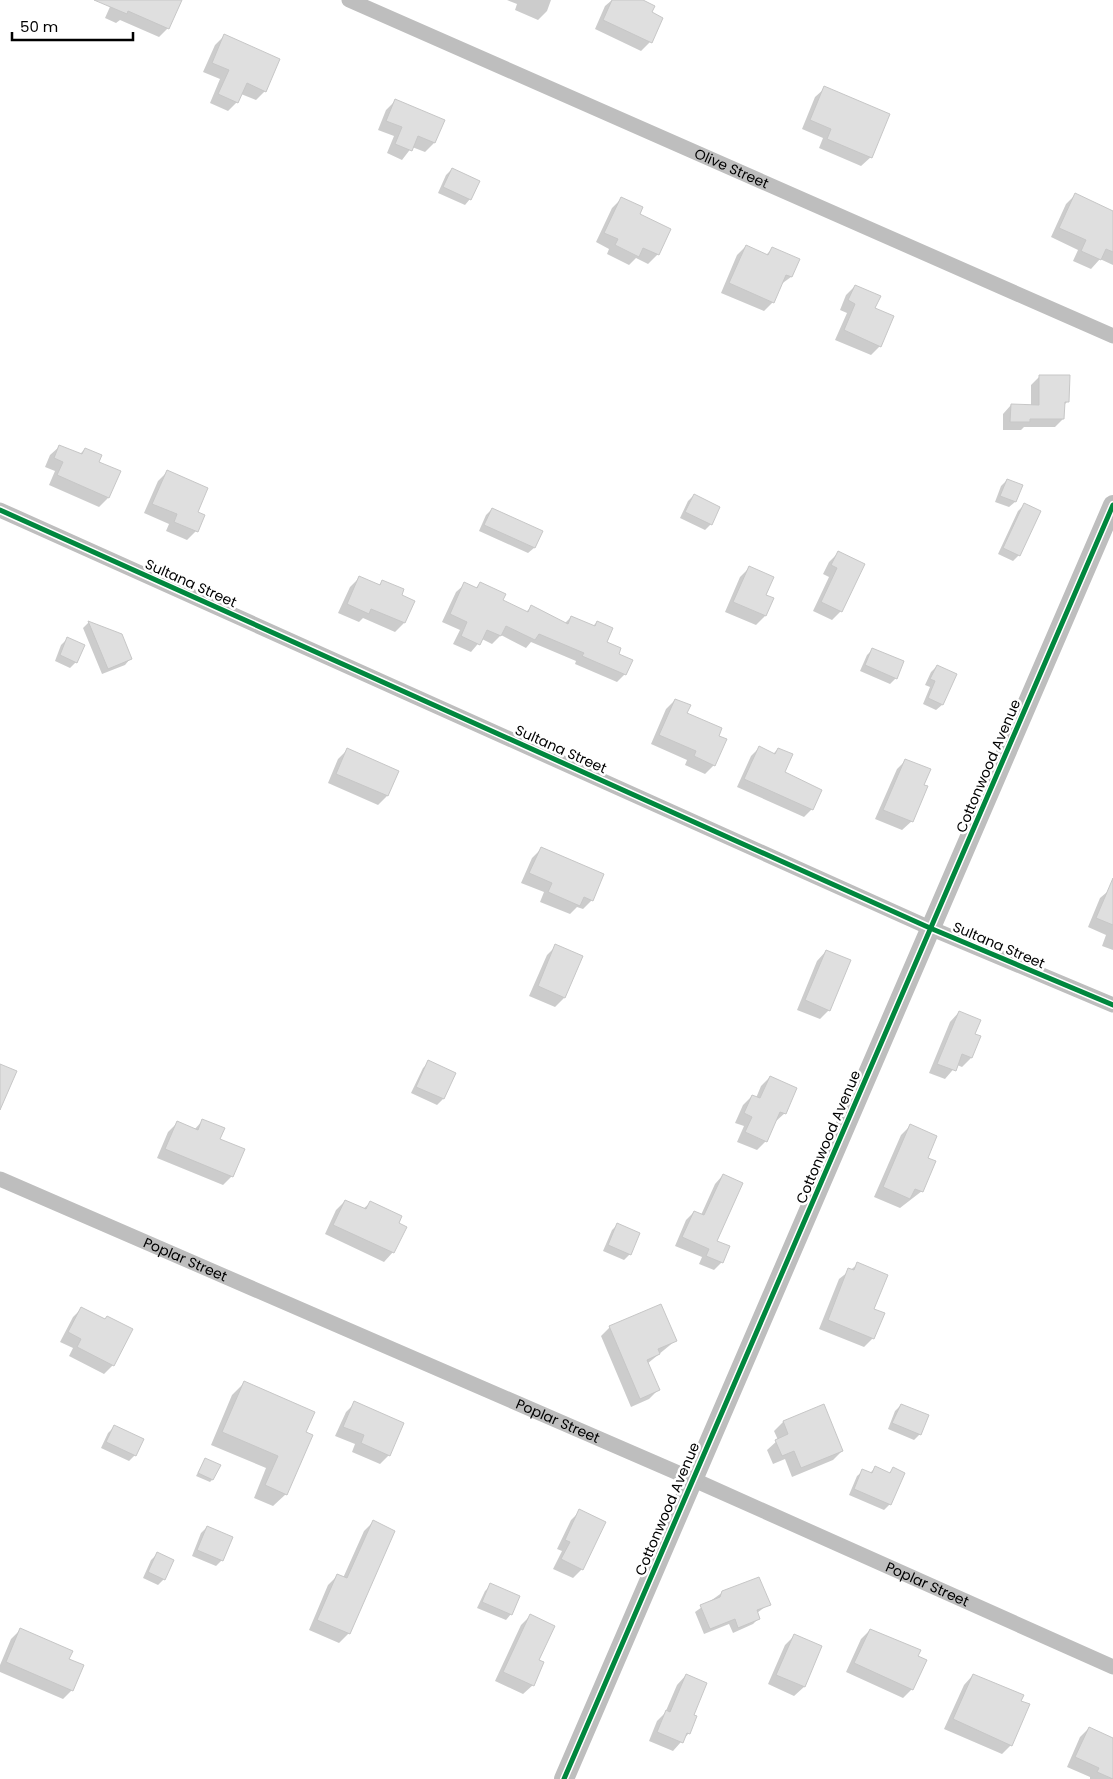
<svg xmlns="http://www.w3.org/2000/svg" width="1113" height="1779" font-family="Poppins,sans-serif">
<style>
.shadow{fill:#0003}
.building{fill:#dfdfdf;stroke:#c7c7c7}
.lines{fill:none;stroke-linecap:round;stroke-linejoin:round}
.minor{stroke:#bebebe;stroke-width:15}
.tertiary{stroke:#bebebe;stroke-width:20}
.cycleway-casing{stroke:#fff;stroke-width:8}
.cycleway{stroke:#00873e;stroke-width:5}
.labels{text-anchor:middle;stroke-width:5;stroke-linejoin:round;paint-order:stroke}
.street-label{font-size:14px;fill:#000;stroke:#fff}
</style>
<rect width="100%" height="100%" fill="#fff"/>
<path class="shadow" d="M113,0H180L168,28L159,37L120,20L116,23L105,18Z
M507,0H551L547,11L538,20L515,10L517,4Z
M612,0H640L650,13V42L641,51L595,29L605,6Z
M224,36L265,91L256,100L241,94L237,102L228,111L210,103L220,79L203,72L215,45Z
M825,88L871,157L861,166L819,148L823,138L802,129L815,97Z
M395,101L443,121L434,143L425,152L412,147L402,160L387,153L394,136L378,130L386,110Z
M452,169L470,199L465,205L438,193L446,175Z
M1075,195L1113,212V265L1100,259L1091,269L1073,261L1078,250L1051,237L1066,204Z
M621,199L638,214L670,229L658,254L648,264L636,258L629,265L607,254L609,249L596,242L612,208Z
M746,246L766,255L772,249L791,277L780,285L773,302L764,311L721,293L737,255Z
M855,286L874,309L880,346L871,355L835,340L847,313L840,310L846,295Z
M1040,376L1068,401L1063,406V419L1055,427H1024L1021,430H1003V414L1011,405L1031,406V385Z
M60,446L79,455L85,449L97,462L119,472L108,498L99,507L49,485L55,471L45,467L50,455Z
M167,472L196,513V531L187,540L166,531L169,524L144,513L158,481Z
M1007,480L1021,486L1015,502L1009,507L995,502L1001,486Z
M694,495L711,524L705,530L680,518L688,501Z
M1024,505L1019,555L1013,561L998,554L1018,511Z
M492,509L541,532L534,548L528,553L479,531L486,515Z
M838,553L841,611L832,620L813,611L829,577L823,574L829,562Z
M749,568L765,596L772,599L765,616L756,625L725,612L740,577Z
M359,578L378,586L383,581L400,596L404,623L395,632L363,618L359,622L338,613L350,587Z
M480,583L502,601L526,612L531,607L564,624L571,617L593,626L597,622L605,642L617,655L625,674L617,682L575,664L576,661L531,642L526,648L501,635L492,644L482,639L471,652L453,644L460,630L442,622L456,592L465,584L475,589Z
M89,622L130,659L125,665L102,674L83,628Z
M67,639L76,662L70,668L55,661L61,645Z
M873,649L896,678L890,684L860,671L867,655Z
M937,666L942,705L936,710L923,704L930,687L925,685L931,672Z
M675,700L686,714L717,736L714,765L705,774L685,765L687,760L651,744L666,709Z
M759,748L773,754L778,749L783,773L812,809L804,817L737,787L751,756Z
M347,750L398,771L387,796L378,805L328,783L338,759Z
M906,760L922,786L912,821L902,830L875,819L897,769Z
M541,849L592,900L583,909L577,907L570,914L540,902L544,892L521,883L532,858Z
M1113,887V950L1102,946L1106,935L1088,927L1100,898Z
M556,946L564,998L555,1007L529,996L547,955Z
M826,951L829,1010L820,1019L797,1010L817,961Z
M959,1012L973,1034L980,1037L971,1058L962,1067L957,1065L945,1079L929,1073L950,1022Z
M429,1062L454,1073L443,1099L437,1105L411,1093L423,1068Z
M770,1077L785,1113L775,1122L766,1141L757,1150L737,1142L744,1126L735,1123L743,1105L752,1096L756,1098L761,1086Z
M203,1120L219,1139L232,1176L223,1185L157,1158L168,1132L177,1123L194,1130Z
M910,1126L927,1159L922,1191L900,1208L874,1197L901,1135Z
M723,1175L715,1241L722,1262L714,1270L699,1264L702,1257L675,1246L686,1220L694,1212L701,1215L715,1184Z
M345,1201L363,1209L370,1203L393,1252L384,1262L325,1234L336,1210Z
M618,1224L630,1254L624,1260L603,1251L612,1230Z
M858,1264L872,1309L873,1338L864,1347L819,1329L839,1279Z
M82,1308L113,1365L104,1374L69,1356L73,1348L60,1342L73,1317Z
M610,1327L675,1341L647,1364L658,1390L649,1399L631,1407L601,1336Z
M244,1383L305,1433L286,1494L273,1506L254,1498L266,1468L211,1445L232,1395Z
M355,1403L389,1455L380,1464L352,1452L355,1444L335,1436L346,1412Z
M901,1405L920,1434L914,1440L888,1429L895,1411Z
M823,1406L842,1451L833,1460L792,1477L785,1459L773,1464L767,1450L778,1440L774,1431L783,1422Z
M114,1427L135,1455L129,1461L101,1448L108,1433Z
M205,1459L212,1480L210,1482L196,1476Z
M875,1468L888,1474L893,1469L890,1504L884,1510L849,1495L857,1476L863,1471L869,1474Z
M580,1511L582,1569L573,1578L553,1569L562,1551L557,1549L571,1520Z
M373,1522L393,1531L349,1633L339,1643L309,1630L328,1585L337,1576L343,1578L364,1531Z
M207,1527L222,1560L216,1566L192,1556L201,1533Z
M157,1554L164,1579L158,1585L143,1578L151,1560Z
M491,1585L511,1614L506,1620L477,1608L485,1591Z
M723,1592L769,1604L757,1613L759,1618L753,1624L733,1633L729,1624L704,1634L695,1612Z
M530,1616L537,1661L533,1685L523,1694L495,1681L521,1625Z
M20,1630L72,1690L63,1699L0,1672V1665L11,1639Z
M870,1630L917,1656L912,1689L903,1698L846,1672L861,1639Z
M794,1636L821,1647L804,1687L794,1696L768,1684L785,1645Z
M686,1675L693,1715L689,1733L673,1751L649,1741L657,1721L665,1713L677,1685Z
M973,1675L1011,1745L1002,1754L944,1729L964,1685Z
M1089,1728L1113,1739V1779H1090V1777L1067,1767L1080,1737Z"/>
<path class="building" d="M94,0H182L169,29L128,11L127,14Z
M612,0H643L655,6L652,12L663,18L652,43L603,20Z
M224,34L280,59L266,92L247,83L238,103L218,94L229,70L212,63Z
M824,86L890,114L872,158L827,139L831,129L810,120Z
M395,99L445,120L435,143L418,136L412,151L395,144L402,127L386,121Z
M452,168L480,181L471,200L443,187Z
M1075,193L1113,211V252L1106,249L1101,260L1081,251L1086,240L1059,228Z
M621,197L643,207L640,214L671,229L659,255L643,248L639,257L615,245L618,239L604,233Z
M746,245L768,255L772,247L800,259L792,277L786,275L774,303L729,283Z
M855,285L881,296L875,308L894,316L881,347L844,330L855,304L848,300Z
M1039,375H1070L1069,402H1065L1064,419H1030V422H1010L1011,404L1039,405Z
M59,445L82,454L85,448L102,455L99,462L121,471L109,498L57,475L63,462L54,458Z
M167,470L208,488L198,512L205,515L198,532L174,522L177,514L152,504Z
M1007,479L1023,485L1016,502L1000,496Z
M694,494L720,507L712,525L685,512Z
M1024,503L1041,511L1020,556L1003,548Z
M492,508L543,531L535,548L484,525Z
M838,551L865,564L842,612L821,602L837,568L831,565Z
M749,566L774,577L766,595L774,598L766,616L733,602Z
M359,576L380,585L382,580L404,589L402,595L415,601L405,623L371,609L369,614L347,604Z
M464,582L477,588L480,582L506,594L503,600L528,612L531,605L568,624L571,616L595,626L597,621L613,628L607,642L621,648L619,654L633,660L626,675L582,656L584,653L539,634L535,640L506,626L501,636L487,630L480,645L461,636L467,622L450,614Z
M88,621L122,634L132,659L108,669Z
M67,637L85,645L77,663L60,655Z
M872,648L904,661L897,679L865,665Z
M937,665L957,674L943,705L928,698L935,681L930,679Z
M675,699L691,705L687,713L722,728L719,736L727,739L715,766L694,756L696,751L659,735Z
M759,746L775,754L778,748L793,754L785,772L822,790L813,810L744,779Z
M347,748L399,771L388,796L336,774Z
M905,759L931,769L924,785L928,786L913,822L883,810Z
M541,847L604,874L593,901L584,897L580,906L548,892L552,883L529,873Z
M1113,878V925L1096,918Z
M555,944L583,956L565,998L538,986Z
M826,950L851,960L830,1011L805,1000Z
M959,1011L981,1020L975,1034L981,1036L972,1058L962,1054L956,1071L937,1064Z
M428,1060L456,1073L444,1099L416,1087Z
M0,1064L17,1071L0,1110Z
M770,1076L797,1088L786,1114L780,1112L767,1142L745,1132L752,1117L744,1113L752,1095L760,1098Z
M202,1119L225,1128L220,1139L245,1149L233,1177L165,1149L177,1121L198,1130Z
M910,1124L937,1136L928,1158L936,1161L923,1192L915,1189L910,1199L883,1187Z
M723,1174L743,1183L717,1241L730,1246L723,1263L706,1256L709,1249L682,1237L694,1211L704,1215Z
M345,1200L366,1209L370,1201L402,1216L399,1223L407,1227L394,1253L333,1225Z
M617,1223L640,1233L631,1255L608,1245Z
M857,1262L888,1275L874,1309L885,1313L874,1339L828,1320L848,1268L854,1270Z
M661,1304L677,1341L658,1349L660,1354L647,1360L660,1390L640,1399L609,1326Z
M81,1307L105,1319L107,1316L133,1329L114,1366L77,1347L81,1339L68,1332Z
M244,1381L315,1412L306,1432L313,1435L287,1495L265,1485L278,1456L222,1432Z
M354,1401L404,1423L390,1456L361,1443L364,1435L343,1427Z
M824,1404L843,1451L801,1468L794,1451L782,1456L775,1440L788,1434L783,1421Z
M901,1404L929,1415L921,1435L892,1423Z
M114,1425L144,1439L136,1456L106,1442Z
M205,1458L221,1465L213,1480L198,1473Z
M875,1466L890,1473L893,1467L905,1473L891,1505L854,1489L862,1469L872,1473Z
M579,1509L606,1522L583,1570L561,1559L570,1542L565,1540Z
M373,1520L395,1531L350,1634L317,1620L337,1574L347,1578Z
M207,1526L233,1537L223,1561L197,1550Z
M157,1552L174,1560L165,1580L148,1572Z
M759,1577L771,1605L757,1610L760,1619L738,1628L735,1619L710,1629L700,1605L720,1597L722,1591Z
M490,1583L520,1596L512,1615L482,1602Z
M530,1614L555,1626L539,1660L544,1662L534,1686L503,1672Z
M20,1628L73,1651L69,1659L84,1665L73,1691L6,1662Z
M870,1629L921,1650L918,1656L927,1660L913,1690L854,1663Z
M794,1634L822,1646L805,1687L776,1675Z
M686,1674L707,1683L694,1715L697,1716L690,1734L687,1733L683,1743L657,1732L666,1710L670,1712Z
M973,1674L1024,1695L1021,1701L1030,1704L1012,1746L953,1719Z
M1089,1727L1113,1738V1779L1097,1772L1099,1768L1075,1757Z"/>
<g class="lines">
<g class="minor">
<path id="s1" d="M349,0L1113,336"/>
<path d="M0,510L930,928L1113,1005"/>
<path id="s2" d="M0,1179L692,1479L1113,1667"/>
</g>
<path class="tertiary" d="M564,1779L1113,505"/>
<g class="cycleway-casing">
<path id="cycleway" d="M0,510L930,928L1113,1005
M564,1779L1113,505"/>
</g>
<use href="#cycleway" class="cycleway"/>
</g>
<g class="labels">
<g class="street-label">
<text dy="5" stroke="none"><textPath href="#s1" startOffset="418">Olive Street</textPath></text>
<text transform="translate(191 583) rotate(24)" y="5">Sultana Street</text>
<text transform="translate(561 749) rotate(24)" y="5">Sultana Street</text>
<text transform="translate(988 766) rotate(-67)" y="5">Cottonwood Avenue</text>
<text transform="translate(999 945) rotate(23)" y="5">Sultana Street</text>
<text transform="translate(828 1137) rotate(-67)" y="5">Cottonwood Avenue</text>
<text dy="5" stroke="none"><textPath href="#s2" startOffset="202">Poplar Street</textPath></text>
<text dy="5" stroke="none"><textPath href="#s2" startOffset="608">Poplar Street</textPath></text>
<text transform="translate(667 1509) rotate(-67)" y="5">Cottonwood Avenue</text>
<text dy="5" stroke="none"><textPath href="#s2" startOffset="1012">Poplar Street</textPath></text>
</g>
</g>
<path d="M12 32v8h121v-8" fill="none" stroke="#000000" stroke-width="2.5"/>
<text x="20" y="32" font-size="15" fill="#000000" stroke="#ffffff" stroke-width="4" paint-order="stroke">50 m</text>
</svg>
